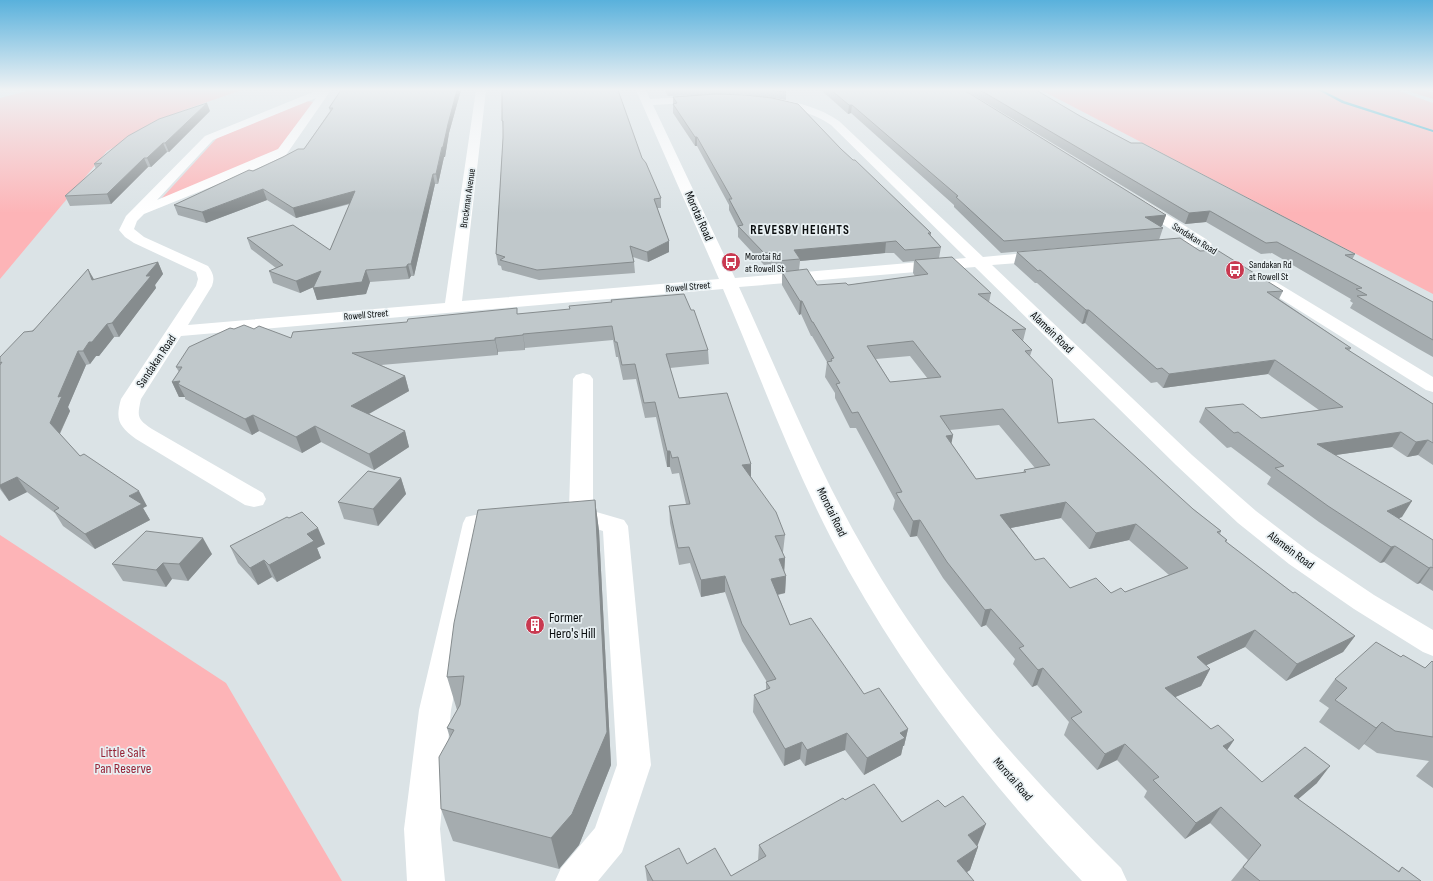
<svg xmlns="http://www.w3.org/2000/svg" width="1433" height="881" font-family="'Sofia Sans Condensed',sans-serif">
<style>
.green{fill:#fdb4b7}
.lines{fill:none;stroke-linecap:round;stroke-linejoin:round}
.stream{fill:#23accb;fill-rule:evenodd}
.minor{fill:#fff;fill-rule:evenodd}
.major{fill:#f1b6ba;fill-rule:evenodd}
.wall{fill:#a5acaf;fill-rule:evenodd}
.shaded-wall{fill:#868c8e}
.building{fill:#c0c8cb;stroke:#868c8e;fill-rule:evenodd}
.labels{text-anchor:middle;stroke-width:3.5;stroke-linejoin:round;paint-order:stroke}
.far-street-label{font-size:10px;fill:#0a0d0e;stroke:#e8f0f3}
.far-poi-label{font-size:10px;fill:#0a0d0e;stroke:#e8f0f3;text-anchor:start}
.street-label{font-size:12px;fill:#0a0d0e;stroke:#e8f0f3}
.far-district-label{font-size:13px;font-weight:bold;letter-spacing:1px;fill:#0a0d0e;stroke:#e8f0f3}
.near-poi-label{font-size:14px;fill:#0a0d0e;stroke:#e8f0f3;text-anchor:start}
.near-park-label{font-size:14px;fill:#962538;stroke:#e8f0f3}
</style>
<rect width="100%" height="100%" fill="#dbe3e6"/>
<path class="green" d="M31,90H242L181,111L107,151L0,279V98Z
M1041,90H1396L1433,103V294Z
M307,101L314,102L277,151L161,199L217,138Z
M0,535L226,683L342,881H0Z"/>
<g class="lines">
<path class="stream" d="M1318,90H1322L1344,101L1433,130V132L1342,103Z"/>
<path class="minor" d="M318,90H331L286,155L263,166L144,214L137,221L134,229L144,237L208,266C213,273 215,277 212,286L188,325L445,303L476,90H486L462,301L719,279L636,90H646L650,99L704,96L709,99L704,102L653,105L735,278L966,258L831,125C811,111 791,109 768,103L767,101L772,98C796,102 819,107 839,121L983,257L1046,251L1051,253L1054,256L1051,259L1046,261L992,265L1192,455L1256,511L1307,550L1374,595L1433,630V656L1423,652L1354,609L1289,564L1238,523L1176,465L975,267L739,287C780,376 816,467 865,551C933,671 1024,771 1121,868L1127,881H1082C984,778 898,666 832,540C790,459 759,373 723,289L181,336L141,399C137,417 137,419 152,429L263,493L266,499L263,505L254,507L245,505L136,439C119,426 115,420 121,399L196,286L198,279L196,272L134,243L125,237L119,230L126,216L205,136ZM316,98L278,149L157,200L213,140Z
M1140,200L1145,201L1206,239L1212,244L1209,247L1204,249L1198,247L1158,251L1153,249L1150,246L1153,243L1186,239L1135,207L1133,204L1135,201Z
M1257,272L1263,274L1433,377V392L1426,390L1251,280L1249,277L1251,274Z
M583,373L590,375L593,379V511L624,520L628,526L651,765L622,852L598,881H555L561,868L595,828L617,765L603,531L581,524L567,525L558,523L555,517L558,511L569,509L573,379L576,375Z
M505,513L514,515L517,521L514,527L505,529L486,531L451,710L440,829L445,881H407L404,829L419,710L463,523L466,517L475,515Z"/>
<path class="major" d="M1409,90H1424L1433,93V99L1411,92Z"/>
</g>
<path class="wall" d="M341,90H461L449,133L445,157H444L438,184H435L414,276H411L409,279L370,282L366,294L317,300L313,287L300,293L273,283L269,271L276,268L251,249L247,238L330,250L350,204L296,218L267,200L206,223L178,215L174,205L304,149L330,111L329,108Z
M502,90L642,158L661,198V208H657L669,241V252L648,262L633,257L634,262L635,273L539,280L502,270L501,266L498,265L496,254L503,138V129L502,121Z
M665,90H783L786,92V100L775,98L841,149L931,233V236L941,247L939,258L991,293L989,302L1026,329L1023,341L1032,350L1030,356L1058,423L1193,509L1221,531L1220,534L1227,540L1226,542L1293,593L1355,636L1343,652L1286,681L1245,647L1206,665L1210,669L1201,686L1175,697L1211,729L1234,740L1227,750L1262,782L1317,783L1298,799L1398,871L1402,867L1421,881H1231L1248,860L1210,823L1185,839L1144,797L1147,791L1117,760L1097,770L1064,735L1069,722L1037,685L1032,687L1013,664L1015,659L986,625L981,627L943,578L917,536L910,537L893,509L895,500L856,428H850L835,398V393L825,377L827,362L812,336H811L801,314L799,315L782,285V272L775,273L770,264L764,265L738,237V228L729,210V205L697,146H695L673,113V97L696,95L668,96ZM730,94H743L761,97ZM885,253H894L903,262L914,261L913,273L915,276L848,285H817L799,270L800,261ZM910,356L928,379L890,382L876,359ZM999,425L1035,468L1024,470L1023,473L976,479L951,443L953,435L950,430ZM1061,518L1089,549L1129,540L1169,575L1125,592L1111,593L1070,588L1035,560L1011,528Z
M821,90H963L1166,215L1162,226H1160L1163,228L1159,240L1001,253L954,207V205L851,113L848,114Z
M965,90H1036L1080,116L1131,143L1355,254L1352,260L1433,302V357L1417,348L1350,308L1353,303L1350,301L1351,299L1272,253L1261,254L1206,222L1185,224Z
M210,111L169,152H167L151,167H148L111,204L70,206L65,196L96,169L94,164Z
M1200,251L1283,291L1279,299L1351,348L1349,351L1433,404V465L1418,455L1407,457L1392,447L1335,455L1402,517L1398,518L1433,540V591L1420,583L1417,584L1384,562L1380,563L1319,522L1267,484L1271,477L1231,447L1227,448L1199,422L1205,408L1261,418L1319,410L1268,374L1163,388L1157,382L1151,383L1085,323L1082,324L1037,283H1035L1014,264L1017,252Z
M158,262L163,274L155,285L156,288L119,337H114L99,356H96L90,364L86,365L68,407L70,411L60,434L80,456L147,506L143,508L150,520L95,549L63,526L55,513L27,492L9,501L0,489V357L94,280Z
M691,310L708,350L709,364L670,368L679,398L751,477L785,535L783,552H782L785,558L784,571L786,576L785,593L778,595L790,625L864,694L908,729L904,746H903L901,755L864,775L845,750L805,766L800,759L784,766L753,712L754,695L766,690V682H767L742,641L725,592L701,597L690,563L679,565L670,523L669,506L686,504L679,473L672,474L670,467H667L656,417L645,418L636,379L623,380L618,357H616L613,340L525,348V350L498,352V355L381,365L405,376L409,391L369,414L405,431L409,447L374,470L321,442L302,453L259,431L252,435L185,399V397H179L172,382L179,372L176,367L234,329H254L291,338L518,314Z
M401,478L406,494L378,526L344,519L338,502Z
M595,500L599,531L611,765L579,845L559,869L453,841L441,809L450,738L447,728L457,710L447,677Z
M289,518L325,544L317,548L321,558L277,582L272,577L258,585L238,563L230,546Z
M212,554L188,581L172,579L166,587L123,581L112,564Z
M1401,657L1425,668L1433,662V788L1416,776L1429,761L1377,753L1364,744L1359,750L1319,722L1329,708L1319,701L1335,679Z
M845,800L902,822L978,846V847L970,870L967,872L974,881H647L645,866L687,864L731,876L758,861L759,845Z"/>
<path class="shaded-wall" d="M457,90H461L449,133L445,157H444L438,184L436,174L448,124Z
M207,103L210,111L169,152L165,143Z
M849,105H852L851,113L848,114Z
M695,137H697V146H695Z
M163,143L167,152L151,167L147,158Z
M144,158L148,167L111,204L107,194Z
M433,174L435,184L414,276L411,264Z
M263,189L267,200L206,223L202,212Z
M355,191L358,201L296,218L293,208Z
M1210,211L1206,222L1185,224L1189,213Z
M1166,215L1162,226L1142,228L1145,217Z
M669,241V252L648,262L647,252Z
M886,242L885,253L800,261V259L794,250Z
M158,262L163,274L155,285L156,288L119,337L112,323L146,276Z
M408,264L411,276L409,279L406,267Z
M88,269L95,281L92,280Z
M366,270L370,282L366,294L317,300L313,288Z
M321,271L325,282L300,293L296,281Z
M800,301H802L801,314L799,315Z
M1086,310H1089L1085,323L1082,324Z
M107,324L114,337L99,356H96L90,364L83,351L89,342Z
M523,334L525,348V350L523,335Z
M495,338L498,352V355L495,340Z
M78,351L86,365L68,407L70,411L58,437L50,423L58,397Z
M1275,360L1268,374L1163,388L1169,374Z
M405,376L409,391L356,421L351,406Z
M180,381L178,384L185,397H179L172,382Z
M253,415L259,431L252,435L245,419Z
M315,426L321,442L302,453L296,437Z
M405,431L409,447L374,470L369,454Z
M1401,432L1392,447L1308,459L1317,444Z
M953,435L950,451L946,436Z
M1428,440L1418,455L1407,457L1416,442Z
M667,451H670V467H667Z
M751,464V480L742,465Z
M17,477L27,492L9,501L0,487V485Z
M401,478L406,494L378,526L373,509Z
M139,491L147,506L143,508L150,520L95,549L85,534L129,496Z
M595,500L599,531L611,765L579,845L559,869L551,838Z
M1412,501L1402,517L1377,527L1387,511Z
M1066,502L1061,518L996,531L1000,515Z
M920,520L917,536L910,537L913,521Z
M1136,524L1129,540L1089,549L1096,533Z
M318,528L325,544L317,548L321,558L277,582L269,565L307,534Z
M203,538L212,554L188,581L179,564Z
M1395,546L1384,562L1380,563L1391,547Z
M785,558L784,575L779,559Z
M264,560L272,577L258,585L250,568Z
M163,563L172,579L166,587L156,570Z
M1431,567L1420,583L1417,584L1429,568Z
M725,576V592L701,597V580Z
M786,576L785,593L770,596L771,579Z
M991,609L986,625L981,627L985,610Z
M1255,630L1245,647L1188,674L1197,657Z
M1355,636L1343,652L1286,681L1297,664Z
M1043,668L1037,685L1032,687L1038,670Z
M1210,669L1201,686L1157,705L1165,688Z
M1382,722L1364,744L1359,750L1376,728Z
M908,729L904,746H903L901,755L864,775L867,758L900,733Z
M847,733L845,750L805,766L807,750Z
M1234,740L1223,756V746Z
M802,742L800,759L784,766L785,749Z
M1125,744L1117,760L1097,770L1105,754Z
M1330,766L1317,783L1282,813L1294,796Z
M1221,807L1210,823L1185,839L1196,823Z
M986,824L977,847L968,835Z
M978,847L970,870L953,881L957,861Z"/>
<path class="building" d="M341,90H457L448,124L443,147H442L436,174H433L411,264H408L406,267L366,270L362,282L313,288L321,271L296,281L269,271L283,265L247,238L293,225L330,250L355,191L293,208L263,189L202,212L174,205L249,170L253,171L283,157L298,149H304L333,108H329Z
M502,90H618L642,158L646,163L661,198L654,199L669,241L647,252L630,246L634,262L537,270L500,260L505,257L496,254L503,138V121H502Z
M767,90H783L786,92Z
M831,90H964L1166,215L1145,217L1163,228L1004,241L956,197L958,196L852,105H849Z
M980,90H1036L1080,116L1131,143H1142L1355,254L1345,255L1433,302V340L1357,296L1367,295L1356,289L1362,288L1277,242L1266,243L1210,211L1189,213Z
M716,94L745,95L772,98L798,104L841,149L853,160H855L931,233H928L941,247L905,250L896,241L886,242L794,250L800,259L776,261L770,253H764L738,226L743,225L729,199H732L697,137H695L673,104L677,103L673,97Z
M207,103L165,143H163L147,158H144L107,194L65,196L102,163L94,164L128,136L159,119Z
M1180,238L1200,251L1217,250L1283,291L1267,292L1351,348H1345L1433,404V443L1428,440L1416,442L1401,432L1317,444L1412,501L1387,511L1433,540V568L1431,567L1429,568L1395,546L1391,547L1328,506L1275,468L1284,466L1238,432L1234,433L1205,408L1243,404L1261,418L1343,407L1275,360L1169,374L1162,368L1157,369L1089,310H1086L1040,270L1038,271L1017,252Z
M952,257L991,293L978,294L1026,329L1012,330L1032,350L1025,351L1052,379L1058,423L1094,419L1193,509L1221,531L1217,532L1227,540L1225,541L1293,593L1295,592L1355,636L1297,664L1255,630L1197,657L1210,669L1165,688L1211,729L1218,725L1234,740L1223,746L1262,782L1305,747L1330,766L1294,796L1399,872L1402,867L1421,881H1260L1243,867L1261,845L1221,807L1196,823L1153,780L1159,777L1125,744L1105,754L1071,718L1082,712L1043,668L1038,670L1019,648L1024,646L991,609L985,610L947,562L920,520L913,521L896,493L902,492L858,412L852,413L836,384L840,383L827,362L832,361L831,359L834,358L813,322H812L802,301H800L782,272L807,269L817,285L846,283L848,285L928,274L915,260ZM913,341L941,377L890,382L867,346ZM1003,409L1050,465L1024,470L1026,472L976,479L946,436L953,435L940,416ZM1066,502L1096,533L1136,524L1188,568L1125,592L1121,588L1111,593L1096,578L1070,588L1044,558L1035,560L1000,515Z
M158,262L146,276H151L112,323L107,324L92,342H89L83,351H78L58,397L62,396L50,423L80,456L84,454L139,491L129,496L142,504L85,534L54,511L59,508L17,477L0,485V365L2,362L0,363V357L24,332L33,331L88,269L92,280Z
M684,294L691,310H694L708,350L666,354L679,398L727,393L751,464L742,465L776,512L785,535L775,536L785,558L779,559L786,576L771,579L790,625L811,618L864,694L879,688L908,729L900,733L905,738L867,758L847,733L807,750L802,742L785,749L754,695L770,688L766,682L776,679L742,624L725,576L701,580L689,547L678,548L669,506L690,504L678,457L672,458L670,451H667L655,402L644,403L635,364L622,365L617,342H615L612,326L523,334V335L495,338V340L352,353L405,376L351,406L405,431L369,454L315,426L296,437L253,415L245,419L178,384L180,381L172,382L182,367H176L189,347L230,328L234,329L244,325L254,329L259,326L291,338L293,332L407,322L408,319L517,308V314L570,309L569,306L612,302L611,300Z
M368,471L401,478L373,509L338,502Z
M595,500L607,732L572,814L551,838L441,809L439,757L454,730L447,728L460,705L464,676L447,677L454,623L478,510Z
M302,512L318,528L307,534L314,541L269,565L264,560L250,568L230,546L287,517L289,518Z
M146,531L203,538L179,564L163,563L156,570L112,564Z
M1376,642L1401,657L1403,655L1425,668L1432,661L1433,662V737L1395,731L1382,722L1376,728L1335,700L1347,688L1335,679Z
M874,784L902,822L938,800L945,807L963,796L986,824L968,835L978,847L957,861L974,881H653L645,866L679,848L687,864L715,848L731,876L766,856L759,845L843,798L845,800Z"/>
<linearGradient id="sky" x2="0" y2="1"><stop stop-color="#59b1dc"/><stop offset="0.42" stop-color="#eff2f4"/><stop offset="1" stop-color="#eff2f4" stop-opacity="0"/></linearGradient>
<rect width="1433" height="213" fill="url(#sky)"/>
<defs>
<g id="bus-disc" transform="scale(1)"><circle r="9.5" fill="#c93950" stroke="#e8f0f3"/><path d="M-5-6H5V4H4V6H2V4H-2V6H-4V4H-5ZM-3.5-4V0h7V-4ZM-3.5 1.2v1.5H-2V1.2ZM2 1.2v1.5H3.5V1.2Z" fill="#fff"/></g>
<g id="building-disc" transform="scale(1)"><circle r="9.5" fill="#c93950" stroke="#e8f0f3"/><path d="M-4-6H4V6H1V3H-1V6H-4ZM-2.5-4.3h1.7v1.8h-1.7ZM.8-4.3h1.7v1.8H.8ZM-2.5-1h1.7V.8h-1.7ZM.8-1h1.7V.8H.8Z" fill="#fff"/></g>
</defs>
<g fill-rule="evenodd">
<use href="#bus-disc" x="731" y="262"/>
<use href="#bus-disc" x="1235" y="270"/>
<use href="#building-disc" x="535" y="625"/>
</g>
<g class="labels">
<g class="far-street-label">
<text transform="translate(467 198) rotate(-82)" y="4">Brockman Avenue</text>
<text transform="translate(1195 238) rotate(32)" y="4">Sandakan Road</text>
<text transform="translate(688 286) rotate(-5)" y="4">Rowell Street</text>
<text transform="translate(366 314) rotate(-5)" y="4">Rowell Street</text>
</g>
<g class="far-poi-label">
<text x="745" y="260">Morotai Rd<tspan x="745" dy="12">at Rowell St</tspan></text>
<text x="1249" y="268">Sandakan Rd<tspan x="1249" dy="12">at Rowell St</tspan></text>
</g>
<g class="street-label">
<text transform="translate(699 216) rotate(66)" y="4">Morotai Road</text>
<text transform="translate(1052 332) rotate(44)" y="4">Alamein Road</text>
<text transform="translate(156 361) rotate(-56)" y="4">Sandakan Road</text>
<text transform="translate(832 512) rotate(64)" y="4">Morotai Road</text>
<text transform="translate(1291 550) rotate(37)" y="4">Alamein Road</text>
<text transform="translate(1013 779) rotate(49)" y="4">Morotai Road</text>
</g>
<g class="far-district-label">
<text x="800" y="234">REVESBY HEIGHTS</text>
</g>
<g class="near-poi-label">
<text x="549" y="622">Former<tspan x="549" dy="16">Hero's Hill</tspan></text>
</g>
<g class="near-park-label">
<text x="123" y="757">Little Salt<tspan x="123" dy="16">Pan Reserve</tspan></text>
</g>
</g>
</svg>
